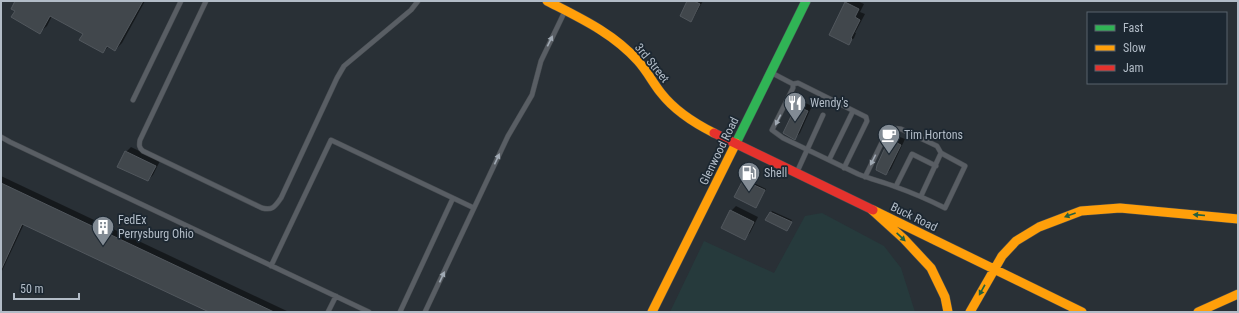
<svg xmlns="http://www.w3.org/2000/svg" width="1239" height="313" font-family="'Roboto Condensed',sans-serif">
<style>
.green{fill:#263a3c}
.shadow{fill:#0007}
.building{fill:#41474c;stroke:#51575d}
.lines{fill:none;stroke-linecap:round;stroke-linejoin:round}
.lane-casing{stroke:#474c51;stroke-width:5.5}
.fast-casing{stroke:#474c51;stroke-width:10}
.slow-casing{stroke:#474c51;stroke-width:10}
.jam-casing{stroke:#474c51;stroke-width:10}
.lane{stroke:#595e64;stroke-width:4.5}
.fast{stroke:#30b455;stroke-width:9}
.slow{stroke:#ff9f0a;stroke-width:9}
.jam{stroke:#e5322d;stroke-width:9}
.oneway{fill:#a0a9b3}
.oneway2{fill:#245f3f}
.labels{text-anchor:middle;stroke-width:3.5;stroke-linejoin:round;paint-order:stroke}
.street-label{font-size:12px;fill:#b2bcc7;stroke:#1c2731}
.poi-label{font-size:12px;fill:#b2bcc7;stroke:#1c2731;text-anchor:start}
</style>
<rect width="100%" height="100%" fill="#293036"/>
<path class="green" d="M822,213L884,246L901,268L915,312H670L704,241L774,273L805,216Z"/>
<path class="shadow" d="M16,1H145L122,43L115,50L109,46L103,52L84,33L52,16L47,26L40,32L16,10Z
M688,1H703L694,17L691,21Z
M848,1H857L864,4L860,12L865,14L855,33H856L854,38L849,43L846,3Z
M801,101L812,106L800,133L795,138L796,106Z
M895,135L905,139L891,169L886,174L890,140Z
M131,147L160,161L153,175L148,180L126,152Z
M1,176L289,312H211L24,224L1,273Z
M746,179L766,189L757,205L744,181Z
M736,206L758,217L750,233L745,238L731,211Z
M772,211L792,220L788,228L767,219Z"/>
<path class="building" d="M15,1H143L115,51L107,46L103,53L79,40L83,34L50,16L40,34L11,17L15,11L11,9Z
M687,1H694L700,4L691,22L680,16Z
M845,2L859,9L855,17L860,20L851,38L852,39L849,45L829,35Z
M796,106L808,111L795,140L783,133Z
M889,139L901,145L886,175L876,170L877,165Z
M125,151L156,166L148,181L117,167Z
M743,180L765,190L756,208L734,197Z
M1,183L274,312H209L22,224L1,270Z
M730,210L754,222L745,240L721,228Z
M770,212L792,222L787,231L765,220Z"/>
<g class="lines">
<g class="lane-casing">
<path id="lane" d="M206,1L140,140C139,145 139,148 143,151L262,208C273,211 275,206 281,198L337,78L344,66L411,10L418,1
M772,73L793,84L798,83L866,117L867,121L844,168
M793,84V88L772,130L783,138L858,174C870,179 883,182 896,187C913,193 929,200 945,208L965,166L941,153L937,146L901,129L891,128L886,134L865,177
M133,100L181,1
M1,137L10,142L369,312
M829,160L853,111
M797,172L823,115
M896,186L912,154L936,166
M921,196L941,153
M271,266L331,140L474,208
M328,312L336,296
M400,312L453,198
M425,312L508,136L532,95L541,61L565,11"/>
</g>
<g class="fast-casing">
<path id="fast" d="M736,143L806,1"/>
</g>
<g class="slow-casing">
<path id="slow" d="M547,1C580,18 613,33 638,61C647,71 653,83 661,93C675,111 694,123 714,133
M872,210L904,239L931,268L945,297L948,312
M873,210L1082,312
M652,312L736,143
M970,312L1002,256L1016,241L1039,227L1081,211L1120,208L1238,219
M1198,312L1238,294"/>
</g>
<g class="jam-casing">
<path id="jam" d="M714,133L873,210"/>
</g>
<use href="#lane" class="lane"/>
<use href="#fast" class="fast"/>
<use href="#slow" class="slow"/>
<use href="#jam" class="jam"/>
</g>
<defs><path id="oneway-solid" d="M-6-.8H1V-3.2L6.5 0L1 3.2V.8H-6Z"/></defs>
<g class="oneway">
<use href="#oneway-solid" transform="translate(550 41) rotate(-64)"/>
<use href="#oneway-solid" transform="translate(778 120) rotate(117)"/>
<use href="#oneway-solid" transform="translate(497 159) rotate(-65)"/>
<use href="#oneway-solid" transform="translate(873 160) rotate(116)"/>
<use href="#oneway-solid" transform="translate(442 277) rotate(-65)"/>
</g>
<g class="oneway2">
<use href="#oneway-solid" transform="translate(1070 215) rotate(160)"/>
<use href="#oneway-solid" transform="translate(1199 215) rotate(-175)"/>
<use href="#oneway-solid" transform="translate(901 237) rotate(43)"/>
<use href="#oneway-solid" transform="translate(982 290) rotate(119)"/>
</g>
<defs>
<g id="restaurant-pin" transform="scale(1.15)"><path d="M0 17L-7.5 6A9.5 9.5 0 1 1 7.5 6Z" fill="#828b94" stroke="#1c2731"/><path d="M-5-6h1v4h1v-4h1v4h1v-4h1v5L-1.5 .5V6h-2V.5L-5-1ZM5-6V6H3V1.5H1.5Q1.5-4 5-6Z" fill="#fff"/></g>
<g id="cafe-pin" transform="scale(1.15)"><path d="M0 17L-7.5 6A9.5 9.5 0 1 1 7.5 6Z" fill="#828b94" stroke="#1c2731"/><path d="M-5.5-4.5H6V0H3Q3 3.5 0 3.5H-2.5Q-5.5 3.5-5.5 0ZM3-3.2v2h1.7v-2ZM-6 4.5H4V6H-6Z" fill="#fff"/></g>
<g id="fuel-pin" transform="scale(1.15)"><path d="M0 17L-7.5 6A9.5 9.5 0 1 1 7.5 6Z" fill="#828b94" stroke="#1c2731"/><path d="M-5.5-6h7V0h2V4h1.3V-2.5L3-4.5l.8-.8L6-3V5H2.5V1h-1V6h-7ZM-4.2-4.7v3.2H.2V-4.7Z" fill="#fff"/></g>
<g id="building-pin" transform="scale(1.15)"><path d="M0 17L-7.5 6A9.5 9.5 0 1 1 7.5 6Z" fill="#828b94" stroke="#1c2731"/><path d="M-4-6H4V6H1V3H-1V6H-4ZM-2.5-4.3h1.7v1.8h-1.7ZM.8-4.3h1.7v1.8H.8ZM-2.5-1h1.7V.8h-1.7ZM.8-1h1.7V.8H.8Z" fill="#fff"/></g>
</defs>
<g fill-rule="evenodd">
<use href="#restaurant-pin" x="795" y="103"/>
<use href="#cafe-pin" x="889" y="135"/>
<use href="#fuel-pin" x="749" y="173"/>
<use href="#building-pin" x="103" y="227"/>
</g>
<g class="labels">
<g class="street-label">
<text transform="translate(652 63) rotate(51)" y="4">3rd Street</text>
<text transform="translate(719 151) rotate(-64)" y="4">Glenwood Road</text>
<text transform="translate(914 217) rotate(26)" y="4">Buck Road</text>
</g>
<g class="poi-label">
<text x="810" y="107">Wendy's</text>
<text x="904" y="139">Tim Hortons</text>
<text x="764" y="177">Shell</text>
<text x="118" y="224">FedEx<tspan x="118" dy="14">Perrysburg Ohio</tspan></text>
</g>
</g>
<rect width="1239" height="313" fill="none" stroke="#b2bcc7" stroke-width="4"/>
<rect x="1087" y="12" width="140" height="72" fill="#1c2731" stroke="#58636d"/>
<rect x="1095" y="25" width="20" height="6" fill="#30b455" stroke="#58636d"/>
<text x="1123" y="32" font-size="12" fill="#b2bcc7">Fast</text>
<rect x="1095" y="45" width="20" height="6" fill="#ff9f0a" stroke="#58636d"/>
<text x="1123" y="52" font-size="12" fill="#b2bcc7">Slow</text>
<rect x="1095" y="65" width="20" height="6" fill="#e5322d" stroke="#58636d"/>
<text x="1123" y="72" font-size="12" fill="#b2bcc7">Jam</text>
<path d="M14 293v6h65v-6" fill="none" stroke="#b2bcc7" stroke-width="2"/>
<text x="20" y="293" font-size="12" fill="#b2bcc7" stroke="#1c2731" stroke-width="3" paint-order="stroke">50 m</text>
</svg>
